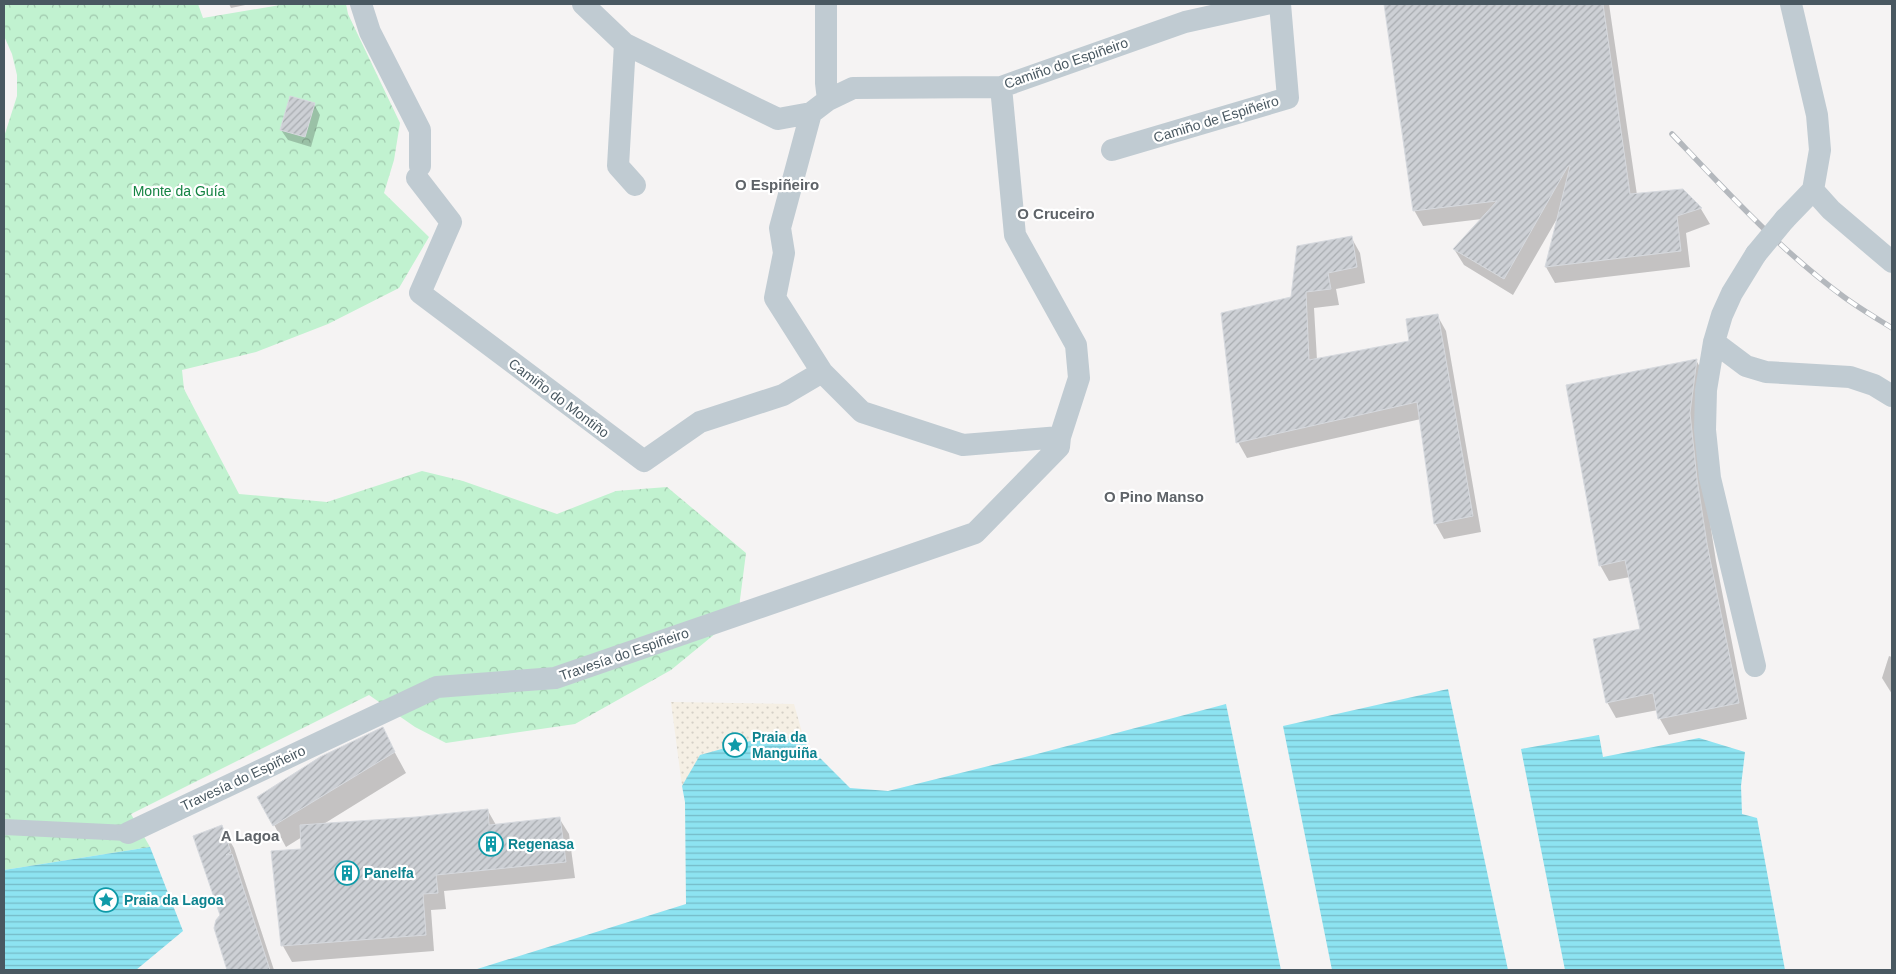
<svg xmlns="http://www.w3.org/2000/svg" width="1896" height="974" font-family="Arial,sans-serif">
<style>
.forest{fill:url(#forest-crowns)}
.sand{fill:url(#sand-dots)}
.water{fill:url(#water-rules)}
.shadow{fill:#0003}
.building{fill:url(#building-hatch);stroke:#d6d9de}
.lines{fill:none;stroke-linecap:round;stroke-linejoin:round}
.pedestrian{stroke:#c0cbd2;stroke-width:16}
.minor{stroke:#c0cbd2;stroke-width:22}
.rail-casing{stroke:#b4b8bd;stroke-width:5.5}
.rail{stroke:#fff;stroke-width:4;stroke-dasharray:11;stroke-linecap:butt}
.minor-bridge{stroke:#c0cbd2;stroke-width:22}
.labels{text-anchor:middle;stroke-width:4.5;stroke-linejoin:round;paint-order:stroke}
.street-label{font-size:14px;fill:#495861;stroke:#fff}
.park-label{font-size:14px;fill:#148342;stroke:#fff}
.culture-label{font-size:14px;font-weight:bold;fill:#0d838f;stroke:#fff;text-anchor:start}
.neighbourhood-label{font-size:15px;font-weight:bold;fill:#5e6368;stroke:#fff}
</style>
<defs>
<pattern id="forest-crowns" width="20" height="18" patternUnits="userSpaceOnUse" patternTransform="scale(1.25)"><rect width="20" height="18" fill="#c1f2d0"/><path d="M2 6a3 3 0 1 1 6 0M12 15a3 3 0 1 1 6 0" fill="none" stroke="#9fc7ac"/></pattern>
<pattern id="sand-dots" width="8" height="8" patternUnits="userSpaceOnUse" patternTransform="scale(1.25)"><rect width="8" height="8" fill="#f5efe4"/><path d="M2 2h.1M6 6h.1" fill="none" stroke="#d4cfc6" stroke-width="1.8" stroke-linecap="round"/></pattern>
<pattern id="water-rules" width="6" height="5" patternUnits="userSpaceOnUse" patternTransform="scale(1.25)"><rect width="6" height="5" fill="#8de3f1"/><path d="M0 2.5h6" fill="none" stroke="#75bbc7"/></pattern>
<pattern id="building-hatch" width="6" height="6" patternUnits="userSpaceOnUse" patternTransform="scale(1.25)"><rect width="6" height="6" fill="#cdd0d5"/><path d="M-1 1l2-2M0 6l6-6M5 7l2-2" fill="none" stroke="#a8acb0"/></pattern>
</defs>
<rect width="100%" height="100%" fill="#f5f3f3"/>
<path class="forest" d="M4,4H198L203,18L286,4H346L348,14L400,123L394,160L384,193L429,237L399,288L328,324L256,352L182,370L184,389L239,494L327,502L422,471L463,481L557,514L616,491L667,487L746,553L738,615L671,670L575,724L446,743L415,727L369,695L131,814L150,847L4,870V137L17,96V75L12,54L4,36Z"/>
<path class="sand" d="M671,702L794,704L805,743L780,746L710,768L682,786Z"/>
<path class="water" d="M1448,689L1508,970H1332L1283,726Z
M1226,704L1281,970H474L686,904L685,802L682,786L700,755L772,735L805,743L850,788L888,791L1037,754Z
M1599,735L1603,757L1699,738L1745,752L1741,786L1742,814L1757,818L1785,970H1565L1521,749Z
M150,847L183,931L136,970H4V870Z"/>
<path class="shadow" d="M229,4H250L231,8Z
M1385,4H1609L1637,195L1683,190L1701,209L1710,224L1686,233L1690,267L1555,283L1546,267L1558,217L1513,295L1464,265L1454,249L1482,219L1423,226L1414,210Z
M314,104L320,115L311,147L288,140L281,130Z
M1351,237L1360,253L1365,283L1336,289L1339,305L1314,308L1317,360L1410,342L1437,315L1446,331L1481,532L1444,539L1435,523L1421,419L1247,458L1238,442L1293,298Z
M1696,360L1705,376L1706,497L1716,561L1747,719L1669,735L1660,719L1658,710L1616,718L1607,702L1641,630L1630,577L1609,581L1600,565Z
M1889,656L1892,657V694L1882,678Z
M382,729L406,773L322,825L416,819L488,811L496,825L559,818L569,834L575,878L444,891L446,909L431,910L434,951L292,962L283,946L273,852L303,850L302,837L286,847L259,797Z
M222,827L234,848L274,970H228L215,927L222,916Z"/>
<path class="building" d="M1384,4H1603L1630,194L1683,189L1702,208L1677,216L1681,251L1545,267L1570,166H1568L1504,279L1453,249L1497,201L1413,211Z
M290,96L315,103L305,137L280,130Z
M1352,236L1357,267L1328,273L1331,289L1306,292L1309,360L1409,341L1406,319L1438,314L1473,516L1434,524L1417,402L1236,443L1221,313L1291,297L1297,246Z
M1697,359L1690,413L1697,479L1707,544L1739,703L1658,719L1653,693L1606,703L1593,639L1640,629L1625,560L1599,566L1566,385Z
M383,727L395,752L273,826L257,797L320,757Z
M488,809L489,825L560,817L566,862L436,875L438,893L423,894L426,935L281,946L271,851L301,849L300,825L416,817Z
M222,825L231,852L226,855L232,854L270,970H227L214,928L216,920L220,915L193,836Z"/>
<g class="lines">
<path class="pedestrian" d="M4,827L128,833"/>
<path class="minor" d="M361,4L370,32L420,130V166
M583,4L625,44L778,119L811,113L828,100L853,88L1001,87L1185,22L1266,4
M826,4V83L828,100
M1791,4L1817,115L1820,150L1813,190
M625,44L618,166L635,185
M811,113L780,228L784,253L775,298L822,372L862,412L963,445L1060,437
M1112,150L1288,98L1280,4
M417,178L451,222L420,293L644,461L700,422L783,395L822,372
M1813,190L1831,210L1892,262
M1785,219L1813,190
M1714,342L1746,366L1766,372L1850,377L1874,385L1892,396
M1755,666L1710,478L1705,430L1706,390L1714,342L1722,315L1732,293L1756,254
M128,833L437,687L555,678L975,533L1059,447L1060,437L1079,378L1076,345L1015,235L1001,87"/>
<g class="rail-casing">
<path id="rail" d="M1672,134C1726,191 1780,250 1844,297C1859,308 1876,318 1892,328"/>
</g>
<use href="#rail" class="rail"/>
<path class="minor-bridge" d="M1756,254L1785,219"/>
</g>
<defs>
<g id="sight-ring" transform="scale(1.25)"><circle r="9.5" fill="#fff" stroke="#0f9aa8" stroke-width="1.5"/><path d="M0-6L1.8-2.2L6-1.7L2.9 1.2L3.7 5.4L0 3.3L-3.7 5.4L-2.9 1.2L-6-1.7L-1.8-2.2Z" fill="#0f9aa8"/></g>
<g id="building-ring" transform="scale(1.25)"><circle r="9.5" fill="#fff" stroke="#0f9aa8" stroke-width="1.5"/><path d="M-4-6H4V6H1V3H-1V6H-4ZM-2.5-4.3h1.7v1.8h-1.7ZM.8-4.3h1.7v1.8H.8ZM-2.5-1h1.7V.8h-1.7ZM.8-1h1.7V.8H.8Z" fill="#0f9aa8"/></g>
</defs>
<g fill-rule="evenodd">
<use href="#sight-ring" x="735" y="745"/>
<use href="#building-ring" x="491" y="844"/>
<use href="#building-ring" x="347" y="873"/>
<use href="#sight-ring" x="106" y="900"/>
</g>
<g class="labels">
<g class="street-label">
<text transform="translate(1066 63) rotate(-19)" y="5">Camiño do Espiñeiro</text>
<text transform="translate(1216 119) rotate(-17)" y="5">Camiño de Espiñeiro</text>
<text transform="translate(559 398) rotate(37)" y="5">Camiño do Montiño</text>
<text transform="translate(624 654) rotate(-19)" y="5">Travesía do Espiñeiro</text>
<text transform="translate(243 778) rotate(-25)" y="5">Travesía do Espiñeiro</text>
</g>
<g class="park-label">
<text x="179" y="196">Monte da Guía</text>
</g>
<g class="culture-label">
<text x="752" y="742">Praia da<tspan x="752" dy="16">Manguiña</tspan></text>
<text x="508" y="849">Regenasa</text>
<text x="364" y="878">Panelfa</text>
<text x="124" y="905">Praia da Lagoa</text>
</g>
<g class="neighbourhood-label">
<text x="777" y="190">O Espiñeiro</text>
<text x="1056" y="219">O Cruceiro</text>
<text x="1154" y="502">O Pino Manso</text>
<text x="250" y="841">A Lagoa</text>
</g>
</g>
<rect width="1896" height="974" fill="none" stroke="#495861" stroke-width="10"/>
</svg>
